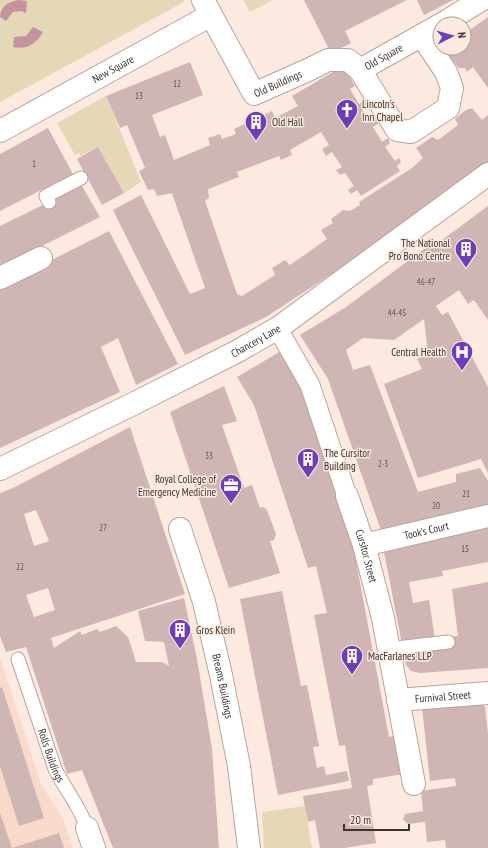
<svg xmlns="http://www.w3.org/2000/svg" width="488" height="848" font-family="'PT Sans Narrow',sans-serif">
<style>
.built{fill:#f8d9ca}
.green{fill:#e4d8b7}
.water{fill:#c3939e}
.building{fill:#cfb5b3;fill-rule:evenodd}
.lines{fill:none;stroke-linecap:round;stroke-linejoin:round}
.service-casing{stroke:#bba49a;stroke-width:15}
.pedestrian-casing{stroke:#bba49a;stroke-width:21}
.minor-casing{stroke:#bba49a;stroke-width:24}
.secondary-casing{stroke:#bba49a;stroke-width:24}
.service{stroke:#fff;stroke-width:13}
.pedestrian{stroke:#fff;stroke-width:19}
.minor{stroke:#fff;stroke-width:22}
.secondary{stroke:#fff;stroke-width:22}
.labels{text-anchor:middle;stroke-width:3;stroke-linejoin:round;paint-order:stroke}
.number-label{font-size:9px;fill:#61544f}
.street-label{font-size:11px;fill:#3c332e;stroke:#fce9e0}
.poi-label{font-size:11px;fill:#3c332e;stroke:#fce9e0;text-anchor:start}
</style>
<rect width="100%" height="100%" fill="#fce9e0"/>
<path class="built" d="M0,658L41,784L63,819L73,848H0Z"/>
<path class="green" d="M0,0H183L184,2L0,102Z
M243,0H273L250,12Z
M106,96L141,182L124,193L98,147L81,156L79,153L75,155L57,123Z
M305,806L312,848H264L262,812Z"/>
<path class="water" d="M18,0L27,1L26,13L21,11L13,12L6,21L0,17C0,7 8,2 18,0Z
M33,27L43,32C36,44 27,50 13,47L14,37L26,36Z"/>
<path class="building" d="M304,0H407L345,31L351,43L331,53Z
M417,0H453L424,15Z
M488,17V88L473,67L467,72L465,68H459L446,52L447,48H464V34Z
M190,62L203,95L152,115L160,137L165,135L174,160L210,145L208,138L220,134L222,139L236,134L234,129L249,122L252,127L264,122L262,116L272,111L275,118L298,106L292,96L343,66L355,86L350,89L359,104L364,101L368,105L362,110L370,122L377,118L379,123L373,127L382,142L388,138L390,143L385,147L395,161L399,158L401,162L397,166L400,171L361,196L357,190L351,194L348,190L354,186L345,173L340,175L336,170L342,167L332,152L326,156L322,149L329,145L321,132L290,150L292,155L281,160L279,156L237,172L239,177L208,189L209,198L205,201L237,294L242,296L275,275L272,268L285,260L290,265L327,239L321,230L333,223L331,219L343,210L350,211L360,205L359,202L412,168L423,158L416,148L432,137L438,140L458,125L455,119L466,110L472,108L482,120L488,115V163L388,237L266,317L185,355L113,210L141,195L190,294L205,288L172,193L157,196L154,189L148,190L139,171L145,168L127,125L120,128L106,96Z
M48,128L73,174L0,211V154Z
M98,147L124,193L102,205L77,159Z
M82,186L100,217L0,267V226Z
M488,206V320L474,300L468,304L459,290L436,306L442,315L448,312L488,387V473L481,459L418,478L384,384L422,369L417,359L428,354L424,319L394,340L363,338L346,350L353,370L370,365L418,492L456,482V474L480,468L488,481V509L382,533L328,379L300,335L346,307L428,246L430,249Z
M109,231L178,364L136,385L118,338L101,347L120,392L0,448V286Z
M286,348L299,371L362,553L355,556L389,737L396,735L404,774L373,779V785L367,786L376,843L344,848H320L315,820L308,822L303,796L352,788L345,745L339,746L314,615L327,613L316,566L308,568L254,405L237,377Z
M224,386L237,421L222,425L244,488L252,485L260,508L263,507L267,510L276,534L274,540L270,541L280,573L229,588L170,412Z
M130,427L185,594L51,638L54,648L80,631L82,635L97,629L100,632L116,626L128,637L136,662H162L169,666L164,642L145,641L138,611L184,598L197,659L212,749L219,848H113L82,770L67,774L26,647L6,652L0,636V493L13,488ZM36,510L49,541L34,546L24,514ZM48,588L55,610L34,617L26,595Z
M488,528V562L442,571L443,576L409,582L413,603L429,600L435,639L458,636L452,589L488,582V668L420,673L411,671L406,665L383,547Z
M282,591L301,686L307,685L319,746L313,747L317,768L324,766L326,775L347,771L349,781L278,795L240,599Z
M2,687L44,818L19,826L0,766V688Z
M479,701L485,707L488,734V848H446L445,840L427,842L425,822L408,824L403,820L405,814L423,811L421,791L456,786L455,778L430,781L422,707Z
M0,813L12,848L59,833L64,848H0Z"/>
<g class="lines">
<g class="service-casing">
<g id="service">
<path d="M49,202L46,196L81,178"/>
<path d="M388,649L448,642"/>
<path id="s1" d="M18,659L55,769C65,789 80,807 87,828"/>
</g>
</g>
<g class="pedestrian-casing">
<path id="pedestrian" d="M283,338L310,385L347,496"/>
</g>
<g class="minor-casing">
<g id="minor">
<path id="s2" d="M203,0L254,94L308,70L328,60H348L360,70L397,130L411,132L448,108L452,88L446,72L422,36"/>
<path d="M442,24L481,0"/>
<path id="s3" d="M360,70L440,25"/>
<path id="s4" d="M0,131L211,15"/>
<path d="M0,278L41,258"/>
<path id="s5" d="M347,496L364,545L383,618L414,784"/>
<path id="s6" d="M180,529L204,602L221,675L239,766L249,848"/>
<path id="s7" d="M364,545L488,516"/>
<path id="s8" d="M398,700L488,693"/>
<path d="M87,828L94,848"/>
</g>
</g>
<g class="secondary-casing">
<g id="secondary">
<path id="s9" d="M0,469L133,404L236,352L278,328L488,174"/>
</g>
</g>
<use href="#service" class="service"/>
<use href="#pedestrian" class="pedestrian"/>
<use href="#minor" class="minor"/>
<use href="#secondary" class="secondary"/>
</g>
<defs>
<g id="church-pin" transform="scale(1.15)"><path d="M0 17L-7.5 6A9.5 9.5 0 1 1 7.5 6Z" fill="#6d3fb6" stroke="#fce9e0"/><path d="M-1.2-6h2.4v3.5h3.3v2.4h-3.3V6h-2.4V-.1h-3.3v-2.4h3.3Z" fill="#fff"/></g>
<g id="building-pin" transform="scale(1.15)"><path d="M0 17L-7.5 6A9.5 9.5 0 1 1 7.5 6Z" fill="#6d3fb6" stroke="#fce9e0"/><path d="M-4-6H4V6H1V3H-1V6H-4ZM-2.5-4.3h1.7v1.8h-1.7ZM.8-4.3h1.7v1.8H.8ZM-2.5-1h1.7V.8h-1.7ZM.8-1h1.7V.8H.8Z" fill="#fff"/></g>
<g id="hospital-pin" transform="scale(1.15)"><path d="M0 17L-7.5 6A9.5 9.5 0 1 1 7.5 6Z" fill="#6d3fb6" stroke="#fce9e0"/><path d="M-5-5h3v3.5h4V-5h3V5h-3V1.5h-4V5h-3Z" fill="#fff"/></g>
<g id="office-pin" transform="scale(1.15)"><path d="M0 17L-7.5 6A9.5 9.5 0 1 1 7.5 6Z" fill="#6d3fb6" stroke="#fce9e0"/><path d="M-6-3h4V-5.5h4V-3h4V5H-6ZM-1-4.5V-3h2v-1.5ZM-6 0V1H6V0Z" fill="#fff"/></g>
</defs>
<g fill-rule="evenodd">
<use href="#church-pin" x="347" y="110"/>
<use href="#building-pin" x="256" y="122"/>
<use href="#building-pin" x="466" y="249"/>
<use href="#hospital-pin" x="462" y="352"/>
<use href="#building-pin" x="308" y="459"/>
<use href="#office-pin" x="231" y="485"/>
<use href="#building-pin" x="180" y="630"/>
<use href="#building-pin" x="352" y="656"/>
</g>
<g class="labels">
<g class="number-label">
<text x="177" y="87">12</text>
<text x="139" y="99">13</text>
<text x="34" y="167">1</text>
<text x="426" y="285">46-47</text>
<text x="397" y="316">44-45</text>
<text x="209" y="459">33</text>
<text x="383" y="467">2-3</text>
<text x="466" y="497">21</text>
<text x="436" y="509">20</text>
<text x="103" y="531">27</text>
<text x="465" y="552">15</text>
<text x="20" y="570">22</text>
</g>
<g class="street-label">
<text dy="4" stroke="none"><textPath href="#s3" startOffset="27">Old Square</textPath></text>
<text dy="4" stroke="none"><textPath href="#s4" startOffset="129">New Square</textPath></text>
<text dy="4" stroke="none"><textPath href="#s2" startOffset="133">Old Buildings</textPath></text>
<text dy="4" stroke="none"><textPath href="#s9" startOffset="286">Chancery Lane</textPath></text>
<text dy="4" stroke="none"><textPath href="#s7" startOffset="64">Took's Court</textPath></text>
<text dy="4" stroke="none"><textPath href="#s5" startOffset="63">Cursitor Street</textPath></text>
<text dy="4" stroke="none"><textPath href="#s6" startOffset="163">Breams Buildings</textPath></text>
<text dy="4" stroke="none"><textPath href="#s8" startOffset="45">Furnival Street</textPath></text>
<text dy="4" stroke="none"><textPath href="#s1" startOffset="102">Rolls Buildings</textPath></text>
</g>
<g class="poi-label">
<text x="362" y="108">Lincoln's<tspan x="362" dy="13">Inn Chapel</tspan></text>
<text x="272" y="126">Old Hall</text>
<text x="450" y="247" text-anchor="end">The National<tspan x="450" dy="13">Pro Bono Centre</tspan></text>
<text x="446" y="356" text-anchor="end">Central Health</text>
<text x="324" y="457">The Cursitor<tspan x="324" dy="13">Building</tspan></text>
<text x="216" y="483" text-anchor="end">Royal College of<tspan x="216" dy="13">Emergency Medicine</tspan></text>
<text x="196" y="634">Gros Klein</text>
<text x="368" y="660">MacFarlanes LLP</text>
</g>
</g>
<g transform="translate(452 36) rotate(84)"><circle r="19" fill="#fce9e0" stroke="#afa099"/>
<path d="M0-3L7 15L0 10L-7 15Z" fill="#6d3fb6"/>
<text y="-6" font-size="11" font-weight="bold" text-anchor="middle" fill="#3c332e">N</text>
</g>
<path d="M344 824v6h65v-6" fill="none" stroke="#3c332e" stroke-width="2"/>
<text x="350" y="824" font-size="12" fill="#3c332e" stroke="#fce9e0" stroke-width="3" paint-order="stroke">20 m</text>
</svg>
